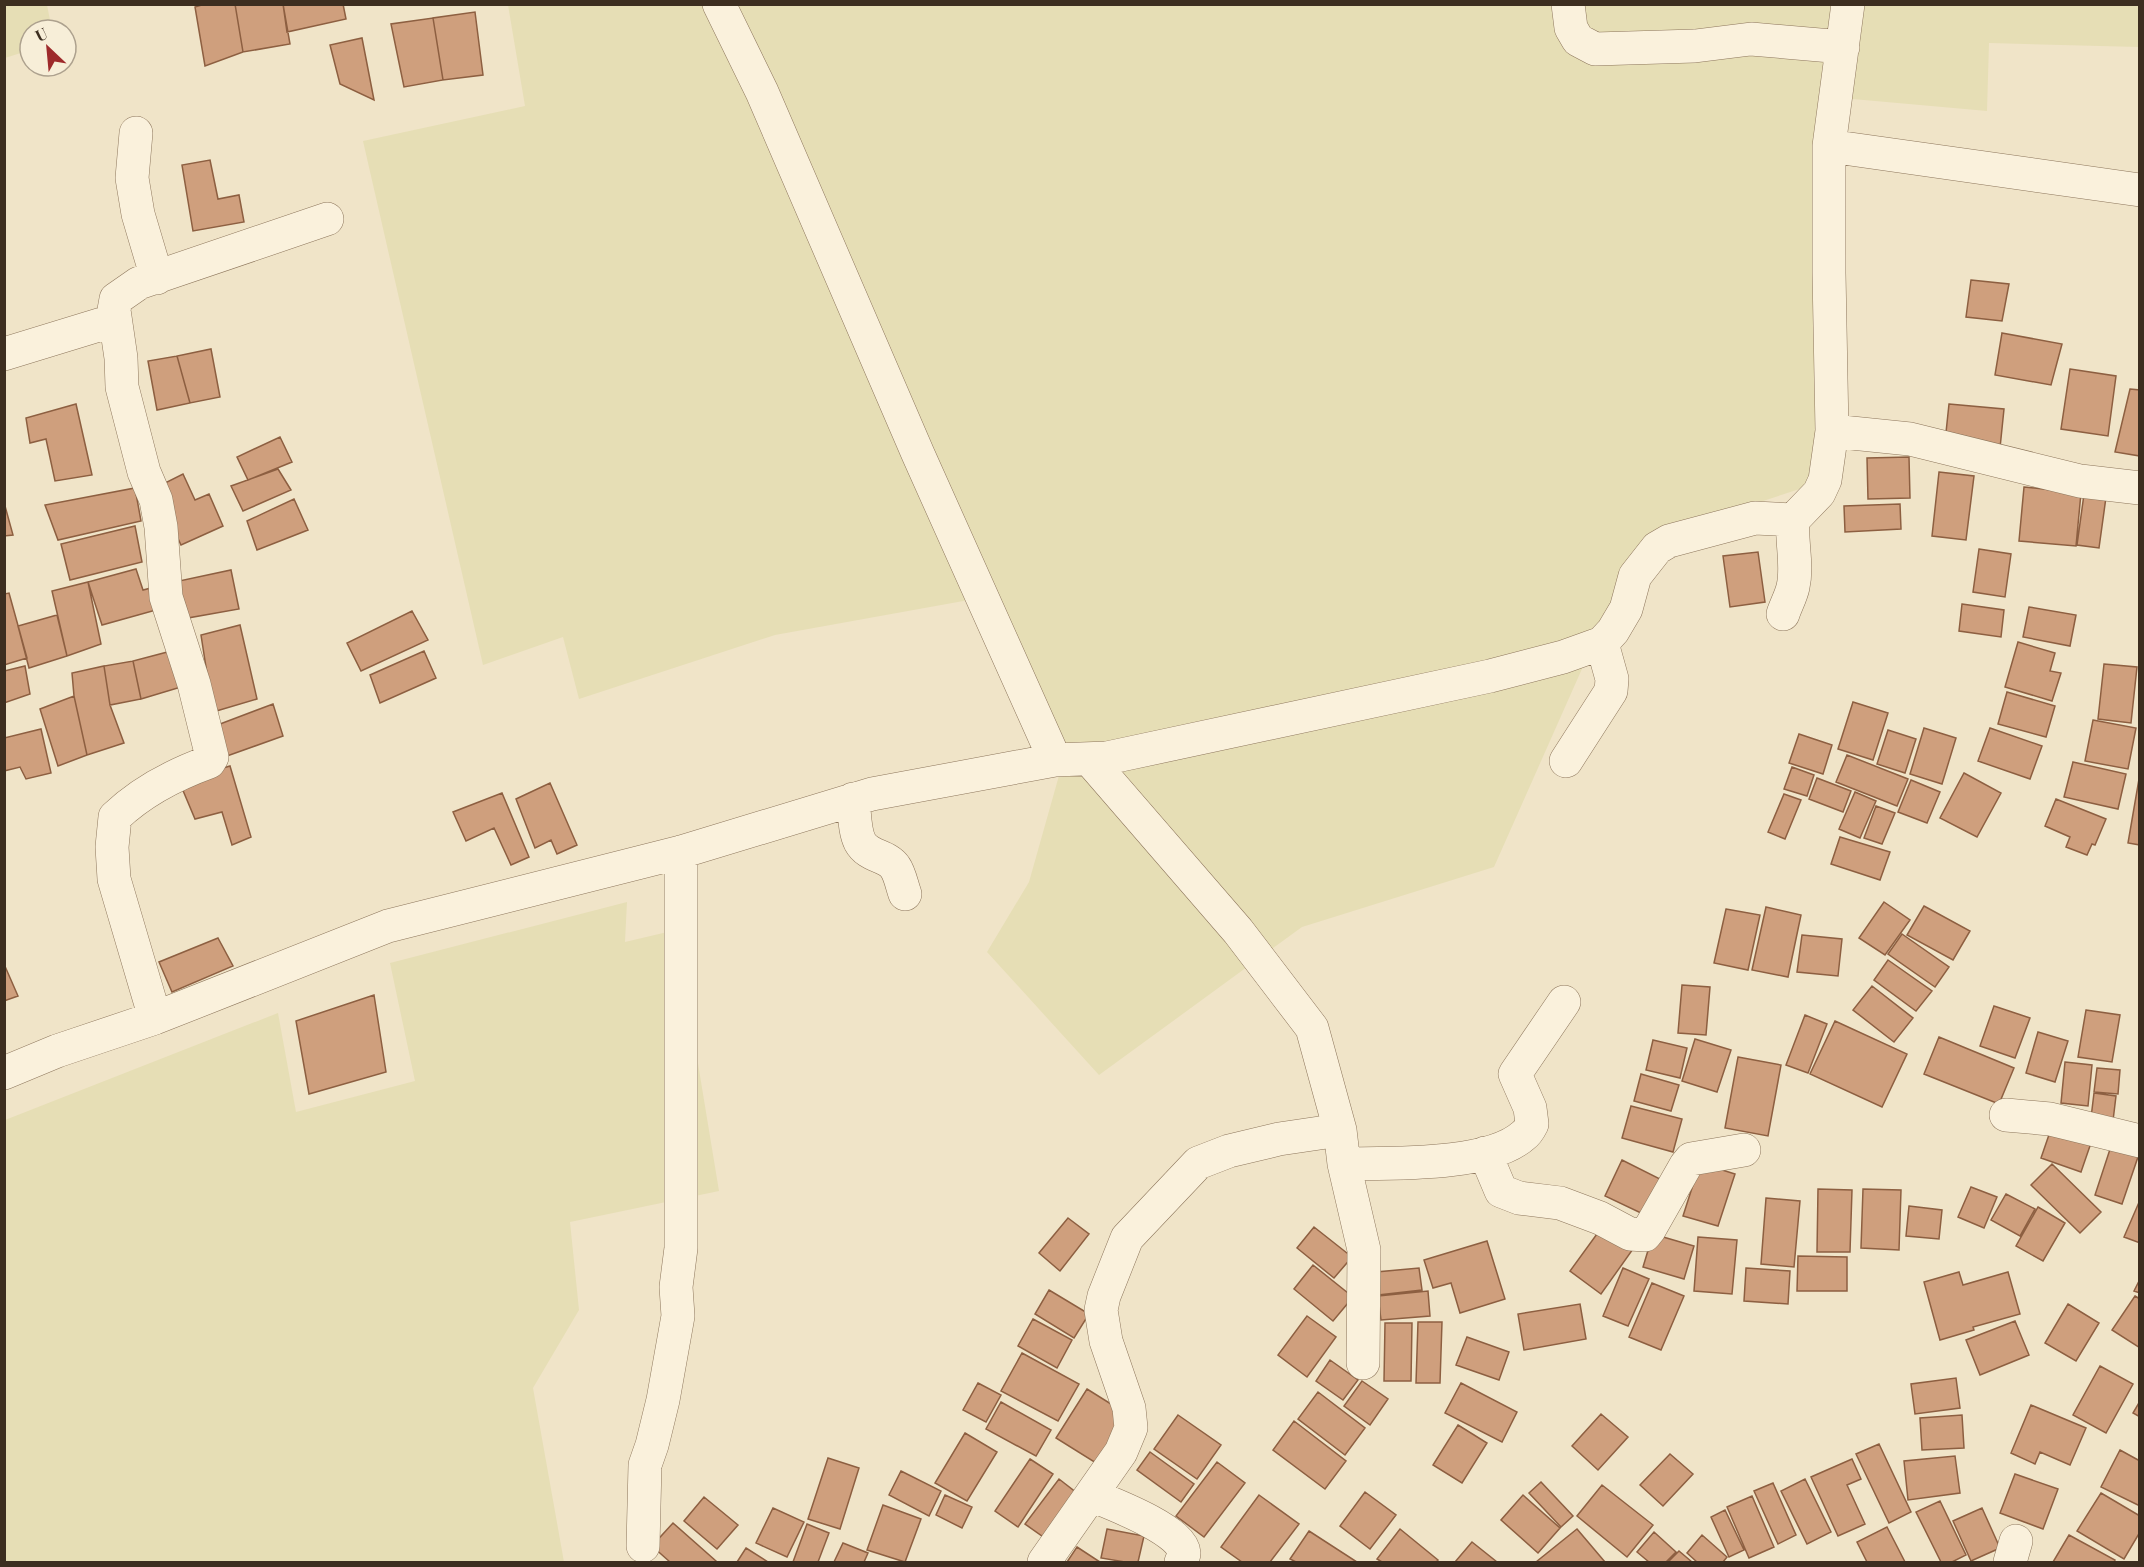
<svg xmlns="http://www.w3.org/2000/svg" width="2144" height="1567" font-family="'Playfair Display',serif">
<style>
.farmland{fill:#e6deb5}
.building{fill:#cf9f7d;stroke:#8d5f41;stroke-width:1.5}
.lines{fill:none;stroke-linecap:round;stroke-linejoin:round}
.street-casing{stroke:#8d765c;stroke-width:34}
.street{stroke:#faf1dc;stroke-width:33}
</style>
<rect width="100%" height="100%" fill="#f0e4c8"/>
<path class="farmland" d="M4,5H47L52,30H30V50L5,58Z
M508,5H2139V47L1989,43L1987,111L1819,96L1818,483L1662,534L1625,572L1494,867L1302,927L1099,1075L987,952L1029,882L1060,772L980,598L775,635L579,699L563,637L483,665L363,141L525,106Z
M627,902L625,942L676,930L719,1191L570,1222L579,1310L533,1388L564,1562H5V1120L278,1013L296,1112L415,1081L390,963Z"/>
<path class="building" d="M205,4H235L243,52L205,66L195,7Z
M235,4H283L290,44L243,52Z
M283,4H343L346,19L287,32Z
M475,12L483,75L443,80L433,18Z
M433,18L443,80L404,87L391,24Z
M362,38L374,100L340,84L330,45Z
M210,160L218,199L239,195L244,222L193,231L182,165Z
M1971,280L2009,284L2002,321L1966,317Z
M2002,333L2062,344L2051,385L1995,375Z
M211,349L220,397L190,403L177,356Z
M177,356L190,403L157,410L148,361Z
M2070,369L2116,376L2108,436L2061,429Z
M2130,389L2140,390V456L2115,452Z
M76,404L92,475L55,481L46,439L30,443L26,418Z
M1949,404L2004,409L2000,448L1945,442Z
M280,437L292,462L248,480L237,457Z
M1909,457L1910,498L1868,499L1867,458Z
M278,469L291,490L243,511L231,486Z
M1939,472L1974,476L1966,540L1932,536Z
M183,474L195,500L209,494L223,526L181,545L155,488Z
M2024,487L2081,493L2076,546L2019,541Z
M2085,487L2107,490L2099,548L2077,545Z
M135,488L141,521L58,540L45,505Z
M294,499L308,530L257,550L247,521Z
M1900,504L1901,529L1845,532L1844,506Z
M5,506L13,535L4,536V507Z
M135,526L142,562L70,580L61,544Z
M1979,549L2011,554L2005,597L1973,592Z
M1758,552L1765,602L1730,607L1723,556Z
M136,569L143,590L151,588L156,610L102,625L88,582Z
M231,570L239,609L182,619L179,581Z
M88,582L101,644L67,656L52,591Z
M9,593L27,658L4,665V594Z
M1962,604L2004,610L2001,637L1959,631Z
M2029,607L2076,615L2070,646L2023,637Z
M412,611L428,640L361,671L347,643Z
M57,615L67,656L29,668L18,626Z
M240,625L257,699L213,712L201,635Z
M2018,642L2055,653L2050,671L2061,673L2052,701L2005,687Z
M175,650L181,687L141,699L133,661Z
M424,651L436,678L380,703L370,675Z
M133,661L141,699L110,705L104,666Z
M2104,664L2137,667L2131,723L2098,719Z
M25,666L30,694L4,703V671Z
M104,666L110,705L124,743L87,755L74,696L72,673Z
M2007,692L2055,706L2046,737L1998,724Z
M74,696L87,755L58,766L40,709Z
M1853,702L1888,713L1873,760L1838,749Z
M273,704L283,736L227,756L220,724Z
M2093,720L2136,728L2128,769L2085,761Z
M1924,728L1956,738L1942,784L1910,774Z
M1990,728L2042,746L2030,779L1978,761Z
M41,729L51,773L26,779L20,767L4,771V738Z
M1888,730L1916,739L1905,773L1877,764Z
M1799,734L1832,745L1823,774L1789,763Z
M1847,755L1908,779L1897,806L1836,782Z
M2073,762L2126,774L2118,809L2064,797Z
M230,766L251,837L232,845L222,812L195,819L179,781Z
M1792,767L1814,775L1807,796L1784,789Z
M1964,773L2001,793L1977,837L1940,818Z
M1817,778L1851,791L1843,812L1809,799Z
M2139,779H2140V845L2128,843Z
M1911,780L1940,792L1927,823L1898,812Z
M550,783L577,845L557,854L551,840L535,848L516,799Z
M1855,792L1876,801L1860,838L1839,829Z
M502,793L529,857L511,865L494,828L466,841L453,812Z
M1784,794L1801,800L1785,839L1768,832Z
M2056,799L2106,819L2095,845L2092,844L2087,855L2066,847L2070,837L2045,826Z
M1876,806L1895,813L1882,844L1864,838Z
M1840,837L1890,852L1880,880L1831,864Z
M1884,902L1910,920L1885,955L1859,938Z
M1924,906L1970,931L1953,960L1907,935Z
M1766,907L1801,915L1788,977L1752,970Z
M1726,909L1760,915L1748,970L1714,963Z
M1902,934L1949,967L1935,987L1888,954Z
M1802,935L1842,939L1838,976L1797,972Z
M218,938L233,966L172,992L159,962Z
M1888,960L1932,991L1916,1011L1874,980Z
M4,964L18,996L4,1001Z
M1682,985L1710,987L1706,1035L1678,1033Z
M1872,986L1913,1018L1894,1042L1853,1010Z
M374,995L386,1072L309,1094L296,1021Z
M1994,1006L2030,1018L2015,1058L1980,1046Z
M2086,1010L2120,1015L2112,1062L2078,1057Z
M1805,1015L1827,1024L1808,1073L1786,1065Z
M1835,1021L1907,1054L1882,1107L1810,1074Z
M2038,1032L2068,1041L2055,1082L2026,1073Z
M1939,1037L2014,1068L1999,1104L1924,1074Z
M1695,1039L1731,1050L1717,1092L1682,1081Z
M1653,1040L1687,1048L1680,1078L1646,1070Z
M1738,1057L1781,1065L1768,1136L1725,1128Z
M2065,1062L2092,1065L2088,1106L2061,1103Z
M2097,1068L2120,1070L2118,1094L2094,1092Z
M1641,1074L1679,1085L1671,1111L1634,1101Z
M2094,1093L2116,1096L2112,1129L2090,1126Z
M1631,1106L1682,1119L1673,1152L1622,1138Z
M2052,1126L2092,1140L2081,1172L2041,1158Z
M2114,1137L2140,1151L2122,1204L2095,1195Z
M1622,1160L1660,1179L1643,1214L1605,1196Z
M1700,1163L1735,1174L1718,1226L1683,1216Z
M2052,1164L2101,1212L2080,1233L2031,1185Z
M1971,1187L1997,1197L1984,1228L1958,1217Z
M1818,1189L1852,1190L1850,1252H1817Z
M1863,1189L1901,1190L1899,1250L1861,1248Z
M2006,1194L2035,1209L2020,1236L1991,1220Z
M1766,1198L1800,1201L1794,1267L1761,1264Z
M2140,1200V1243L2124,1237Z
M1909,1206L1942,1210L1939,1239L1906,1236Z
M2038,1207L2065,1223L2043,1261L2016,1246Z
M1068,1218L1089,1234L1060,1271L1039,1253Z
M1314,1227L1352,1257L1334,1278L1297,1248Z
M1602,1227L1633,1249L1601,1294L1570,1271Z
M1653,1234L1694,1246L1684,1279L1643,1267Z
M1698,1237L1737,1240L1732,1294L1694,1291Z
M1487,1241L1505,1299L1460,1313L1451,1283L1433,1288L1424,1260Z
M1798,1256L1847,1257V1291H1797Z
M1313,1265L1353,1297L1333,1321L1294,1289Z
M1419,1268L1422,1290L1378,1295L1376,1272Z
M1623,1268L1649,1279L1628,1326L1603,1316Z
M1746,1268L1790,1271L1788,1304L1744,1301Z
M1959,1272L1963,1285L2008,1272L2020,1314L1973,1327L1974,1330L1940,1340L1924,1282Z
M2140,1279V1293L2134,1291Z
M1652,1283L1684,1296L1661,1350L1629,1337Z
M1049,1290L1089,1314L1074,1338L1035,1314Z
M1428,1291L1430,1316L1381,1320L1378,1296Z
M2135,1296L2140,1299V1348L2112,1330Z
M1580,1304L1586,1339L1524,1350L1518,1314Z
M2068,1304L2099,1323L2076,1361L2045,1343Z
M1307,1316L1336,1337L1307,1377L1278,1355Z
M1033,1319L1072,1340L1057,1368L1018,1346Z
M2015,1321L2029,1355L1980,1375L1966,1340Z
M1418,1322H1442L1440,1383H1416Z
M1385,1323H1412L1411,1381H1384Z
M1467,1337L1509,1352L1499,1380L1456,1365Z
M1022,1353L1079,1384L1058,1421L1001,1391Z
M1330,1360L1358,1380L1343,1400L1316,1381Z
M2100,1366L2133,1384L2106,1433L2073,1415Z
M1956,1378L1960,1408L1915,1414L1911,1384Z
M1362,1381L1388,1399L1370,1425L1344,1406Z
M978,1383L1001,1395L986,1422L963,1410Z
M1461,1383L1517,1412L1502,1442L1445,1413Z
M1087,1389L1127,1414L1096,1463L1056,1438Z
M1318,1392L1365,1428L1345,1455L1298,1419Z
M2140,1401V1417L2133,1413Z
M1001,1402L1051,1430L1036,1456L986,1429Z
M2031,1405L2086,1428L2070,1465L2040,1452L2035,1464L2011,1453Z
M1601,1414L1628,1437L1598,1470L1572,1446Z
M1178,1415L1221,1445L1197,1479L1154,1449Z
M1962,1415L1964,1448L1922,1450L1920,1418Z
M1294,1421L1346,1461L1325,1489L1273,1450Z
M1458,1425L1487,1443L1462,1483L1433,1465Z
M965,1433L997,1452L967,1501L935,1483Z
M1879,1444L1911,1512L1889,1523L1856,1454Z
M2120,1450L2140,1461V1506L2101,1487Z
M1150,1452L1194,1484L1181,1502L1137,1470Z
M1670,1454L1693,1474L1663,1506L1640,1485Z
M1955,1456L1960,1493L1908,1500L1904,1461Z
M828,1458L859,1468L840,1529L808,1519Z
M1030,1459L1053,1474L1018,1527L995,1511Z
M1852,1459L1861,1479L1847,1485L1865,1524L1838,1536L1811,1477Z
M1217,1462L1245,1483L1204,1537L1176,1516Z
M901,1471L941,1491L929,1516L889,1495Z
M2015,1474L2058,1489L2043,1529L2000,1513Z
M1059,1479L1082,1497L1049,1541L1025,1524Z
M1805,1479L1831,1532L1807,1544L1781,1491Z
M1541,1482L1573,1516L1561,1527L1529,1493Z
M1773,1483L1796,1535L1778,1544L1754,1491Z
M1602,1485L1653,1525L1627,1557L1577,1516Z
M1365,1492L1396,1515L1370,1549L1340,1526Z
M2101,1493L2140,1516V1532L2124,1559L2077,1531Z
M945,1495L972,1507L962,1528L936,1515Z
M1259,1495L1299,1524L1270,1562H1242L1221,1547Z
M1523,1495L1560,1528L1538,1553L1501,1520Z
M1752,1496L1774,1547L1749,1558L1727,1507Z
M704,1497L738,1525L717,1549L684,1521Z
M1940,1501L1966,1555L1952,1562H1941L1916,1512Z
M883,1505L921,1519L905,1562L867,1550Z
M773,1508L804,1522L787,1557L756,1543Z
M1982,1508L2000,1548L1971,1561L1953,1521Z
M1725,1510L1744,1550L1729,1557L1711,1517Z
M673,1523L716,1561L715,1562H670L652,1546Z
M807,1524L829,1533L818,1562H793Z
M1887,1527L1905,1562H1867L1857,1542Z
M1107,1529L1144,1536L1138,1562H1125L1101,1558Z
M1400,1529L1438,1560L1436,1562H1382L1377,1559Z
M1577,1529L1605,1562H1536Z
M1309,1531L1357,1562H1296L1290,1559Z
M1654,1532L1676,1552L1666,1562H1649L1637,1552Z
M1702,1535L1727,1557L1723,1562H1697L1687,1553Z
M2069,1535L2115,1560L2114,1562H2053Z
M1472,1542L1497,1562H1455Z
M843,1543L868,1553L864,1562H834Z
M1077,1547L1100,1562H1067Z
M746,1548L768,1562H737Z
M1679,1551L1692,1562H1668Z"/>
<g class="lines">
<g class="street-casing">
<path id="street" d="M719,4L762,92L918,454L1055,760
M1568,4L1571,28L1578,40L1595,49L1695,46L1751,39L1843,47
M136,133L132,178L138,214L157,278
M1829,146L2140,190
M4,354L115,320
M1832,431L1910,439L2080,481L2140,488
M1783,614C1786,605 1791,596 1793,587C1798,565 1791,542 1793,520
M1090,760L1238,931L1312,1028L1340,1130L1344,1164L1364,1250L1363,1363
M1566,761L1611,691L1612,679L1602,643
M853,799C855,813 854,830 860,842C868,857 887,855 895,867C900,874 902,886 905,894
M155,1018L114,879L112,847L115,817C141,792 176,774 209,762L212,757L194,684L166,597L161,527L156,500L144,472L122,387L121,358L114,310L116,299L139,283L327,219
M4,1073L57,1051L155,1018L388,926L681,852L872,794L1055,760L1107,758L1490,676L1563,657L1602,643L1613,631L1626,609L1635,576L1657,548L1669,541L1755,518L1793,520L1819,493L1825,480L1832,431L1829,273V146L1848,4
M2006,1115L2050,1119L2140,1141
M1485,1153L1501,1191L1519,1198L1560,1203L1600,1218L1630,1234L1645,1235L1649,1230L1686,1165L1691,1159L1744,1150
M1344,1164C1390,1163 1489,1167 1524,1135C1527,1133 1530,1128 1532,1124L1530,1108L1515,1074L1564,1002
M1091,1495C1110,1503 1183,1530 1184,1553C1184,1555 1182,1561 1181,1562
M643,1546L645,1465L652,1445L663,1400L678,1316L676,1287L681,1248V852
M1044,1562L1121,1452L1131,1428L1129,1408L1106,1341L1101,1310L1104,1296L1127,1238L1198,1163L1229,1151L1279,1139L1340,1130
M2010,1562L2016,1541"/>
</g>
<use href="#street" class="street"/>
</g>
<rect width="2144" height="1567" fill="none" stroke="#3d2e20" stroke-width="12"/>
<g transform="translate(48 48) rotate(334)"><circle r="28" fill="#f7eed8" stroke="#ada18e" stroke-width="1.5"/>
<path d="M0-4.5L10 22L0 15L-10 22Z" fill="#9e2a2b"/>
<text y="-9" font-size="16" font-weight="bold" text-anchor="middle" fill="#3d2e20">U</text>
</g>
</svg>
